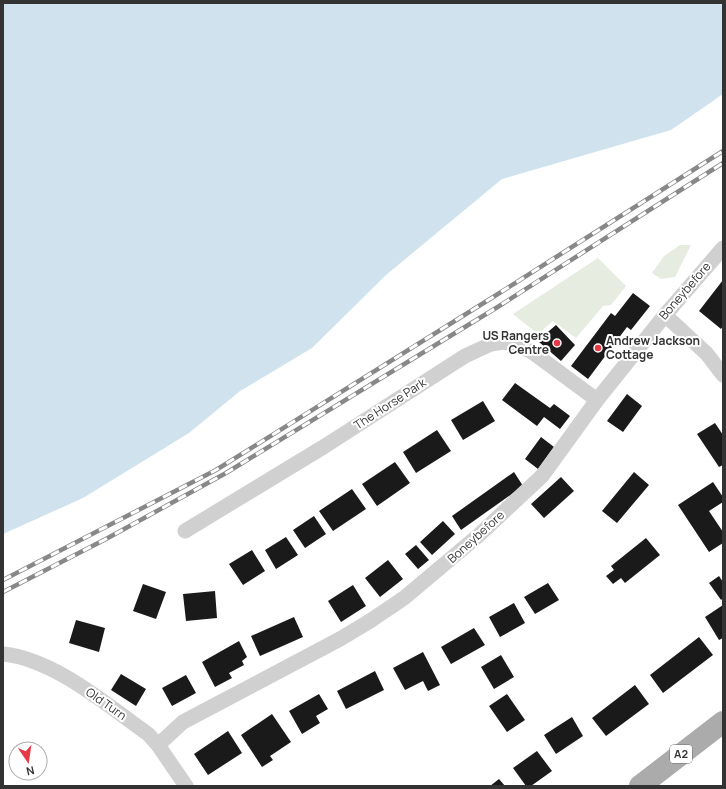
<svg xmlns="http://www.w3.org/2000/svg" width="726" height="789" font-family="Manrope,sans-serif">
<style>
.green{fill:#e6ecdf}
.water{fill:#cfe2ee}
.building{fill:#1a1a1a}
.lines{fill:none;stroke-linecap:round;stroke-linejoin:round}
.minor{stroke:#d0d0d0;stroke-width:15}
.primary{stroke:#ababab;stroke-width:22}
.rail-casing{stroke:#888;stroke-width:4.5}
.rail{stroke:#fff;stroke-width:3;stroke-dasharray:9;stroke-linecap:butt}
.poi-dot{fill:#e63946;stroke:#fff;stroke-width:1.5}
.labels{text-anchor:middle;stroke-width:4;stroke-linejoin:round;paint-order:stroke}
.shield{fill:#fff;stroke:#707070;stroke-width:1}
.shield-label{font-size:11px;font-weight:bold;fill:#333}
.street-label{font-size:12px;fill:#333;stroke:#fff}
.poi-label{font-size:12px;font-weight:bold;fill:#333;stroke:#fff;text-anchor:end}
</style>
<rect width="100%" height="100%" fill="#fff"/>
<path class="green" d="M680,245H691L675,277L661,279L652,273L664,256Z
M598,258L626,286L611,305L603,306L576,338L553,321L538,334L513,314Z"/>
<path class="water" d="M3,3H723V94L671,130L502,179L386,275L312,348L240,391L189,433L83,498L3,534Z"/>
<path class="building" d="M723,280V326L721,329L699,311Z
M633,293L650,306L631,330L627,327L588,379L571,366L611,313L615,316Z
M556,325L575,345L561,361L539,342L542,337Z
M515,383L550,408L554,404L570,416L560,429L544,417L537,426L502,400Z
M627,394L642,406L623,432L607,421Z
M483,401L495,421L463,440L451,420Z
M715,423L723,435V465L719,467L697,434Z
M437,430L451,451L416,473L403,452Z
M541,437L554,447L538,469L525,459Z
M395,462L410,483L377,506L362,484Z
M514,472L523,486L461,530L452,516Z
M634,472L649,485L617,523L602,511Z
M561,477L574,491L544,518L531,504Z
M713,482L723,497V502L709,511L723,532V543L709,552L678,505Z
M352,489L366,509L333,531L319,511Z
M314,516L326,534L305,548L293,530Z
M443,521L455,534L432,555L420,542Z
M286,537L298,555L276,569L265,550Z
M646,538L660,555L625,583L621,578L613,584L606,576L614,570L611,566Z
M416,545L429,560L418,569L405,554Z
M252,550L265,571L243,585L229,564Z
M388,560L403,579L380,597L365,578Z
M719,576L723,582V598L721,600L709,583Z
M548,583L559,600L535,614L524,597Z
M143,584L166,592L156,619L133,611Z
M353,585L366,606L341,622L328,601Z
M215,591L217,618L186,621L183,594Z
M514,603L525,623L500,637L489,617Z
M723,605V638L719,640L705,617Z
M294,617L303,637L260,656L251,636Z
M76,620L105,628L99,652L69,643Z
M474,628L485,645L451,664L441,647Z
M699,637L713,655L663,693L650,675Z
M239,641L247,657L242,661L244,665L229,673L232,678L215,687L202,662Z
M423,652L440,685L428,691L423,681L405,690L393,668Z
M501,655L514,677L494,689L481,667Z
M375,671L384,690L346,709L337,691Z
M121,674L146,689L136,706L111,690Z
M186,675L196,693L172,706L162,688Z
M635,685L649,704L606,736L592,718Z
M319,694L328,709L316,716L320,723L302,734L289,711Z
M507,694L525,720L507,732L489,706Z
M272,714L291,742L270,756L273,760L262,767L241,735Z
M572,717L583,736L556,754L544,735Z
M228,731L242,753L208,775L194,754Z
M537,751L552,771L531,786H526L513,768Z
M499,779L505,786H490Z"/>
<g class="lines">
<path class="minor" d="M665,315L707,354L723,375
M185,531L325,446L465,356L491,344L503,342L515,344L532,352L597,400
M3,654C54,659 107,705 148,734L158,745L186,786
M158,745L183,722L340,639L370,621L404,598L479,535L542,476L597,400L665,315L723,248"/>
<path class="primary" d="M640,786L723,722"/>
<g class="rail-casing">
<path id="rail" d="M3,580L216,470L490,299L723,151
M3,592L106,539L226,473L496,308L723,163"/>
</g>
<use href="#rail" class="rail"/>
</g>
<g class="poi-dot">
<circle cx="557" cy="343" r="4"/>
<circle cx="598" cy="348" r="4"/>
</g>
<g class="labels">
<rect class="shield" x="670" y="745" width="22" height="18" rx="3"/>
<g class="shield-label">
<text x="681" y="758">A2</text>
</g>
<g class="street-label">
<text transform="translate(685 291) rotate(-49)" y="4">Boneybefore</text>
<text transform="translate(390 404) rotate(-33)" y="4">The Horse Park</text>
<text transform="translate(476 537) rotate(-42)" y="4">Boneybefore</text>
<text transform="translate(106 704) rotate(35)" y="4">Old Turn</text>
</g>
<g class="poi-label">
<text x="549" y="340">US Rangers<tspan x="549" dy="14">Centre</tspan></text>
<text x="606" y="345" text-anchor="start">Andrew Jackson<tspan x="606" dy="14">Cottage</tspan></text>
</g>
</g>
<rect width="726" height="789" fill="none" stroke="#333333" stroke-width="8"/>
<g transform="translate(28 761) rotate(167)"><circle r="19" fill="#ffffff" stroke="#adadad"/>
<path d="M0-3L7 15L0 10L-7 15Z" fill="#e63946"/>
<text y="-6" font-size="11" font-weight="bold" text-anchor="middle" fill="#333333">N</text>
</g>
</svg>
